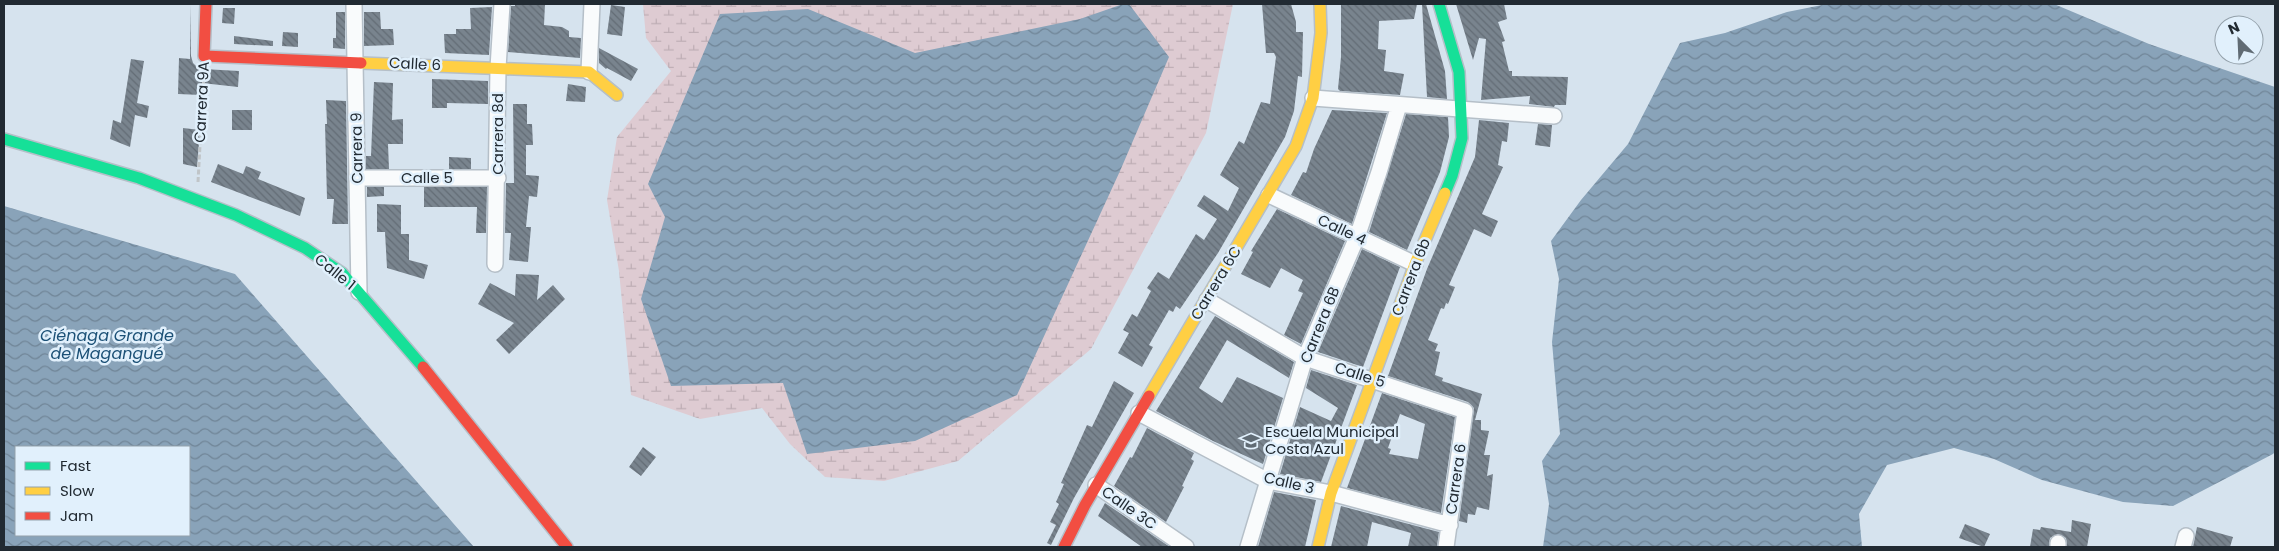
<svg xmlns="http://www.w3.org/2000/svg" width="2279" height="551" font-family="Poppins,sans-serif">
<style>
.wetland{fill:url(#wetland-marsh)}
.water{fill:url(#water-waves);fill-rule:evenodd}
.building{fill:url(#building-back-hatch);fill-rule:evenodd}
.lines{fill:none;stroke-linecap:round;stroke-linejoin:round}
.street-casing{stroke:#b5bfc8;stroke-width:18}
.fast-casing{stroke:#b5bfc8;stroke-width:14}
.slow-casing{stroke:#b5bfc8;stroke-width:14}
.jam-casing{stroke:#b5bfc8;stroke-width:14}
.path{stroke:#c0c5c8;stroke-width:3;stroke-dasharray:5 2.5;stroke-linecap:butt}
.street{stroke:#f9fbfc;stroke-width:15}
.fast{stroke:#16e098;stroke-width:11}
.slow{stroke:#ffcf43;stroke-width:11}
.jam{stroke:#f24e42;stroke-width:11}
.labels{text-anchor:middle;stroke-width:5;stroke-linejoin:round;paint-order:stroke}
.street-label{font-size:15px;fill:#212a32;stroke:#e1f0fc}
.poi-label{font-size:15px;fill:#212a32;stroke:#e1f0fc;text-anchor:start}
.water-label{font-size:16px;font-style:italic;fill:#1b5076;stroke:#e1f0fc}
</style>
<defs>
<pattern id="wetland-marsh" width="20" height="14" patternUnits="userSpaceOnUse" patternTransform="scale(1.25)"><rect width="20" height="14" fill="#decbd2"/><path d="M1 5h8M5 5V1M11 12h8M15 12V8" fill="none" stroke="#beaeb5"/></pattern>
<pattern id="water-waves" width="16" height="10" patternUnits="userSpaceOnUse" patternTransform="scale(1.25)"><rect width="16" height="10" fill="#89a3b9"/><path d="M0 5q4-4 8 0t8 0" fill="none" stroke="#708597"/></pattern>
<pattern id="building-back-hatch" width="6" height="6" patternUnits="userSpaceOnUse" patternTransform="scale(1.25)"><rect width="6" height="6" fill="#79848e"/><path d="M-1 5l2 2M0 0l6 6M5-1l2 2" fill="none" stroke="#636c75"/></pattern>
</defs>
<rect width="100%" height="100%" fill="#d6e3ee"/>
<path class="wetland" d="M643,4H1233L1206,133L1091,349L958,461L884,481L825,477L790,444L762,408L700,419L631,395L619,271L607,200L617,137L671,71L646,38Z"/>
<path class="water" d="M1123,4H1129L1169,57L1120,171L1017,395L915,441L807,454L783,383L671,386L641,299L665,217L648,184L720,14L808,9L915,53L1080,19Z
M1827,4H2054L2149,44L2275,87V452L2273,454L2173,506L2123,502L2042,480L1994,459L1954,448L1887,465L1859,514L1862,547H1543L1549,504L1542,461L1560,434L1552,342L1559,279L1551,241L1581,200L1628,144L1680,43L1725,33L1787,12Z
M4,206L235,274L474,547H4ZM16,447H189V535H16Z"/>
<path class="building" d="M191,4V56L193,63L197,67L203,69L239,71L238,87L202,83L201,95L178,94L179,58L190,59Z
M515,4H545L544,25L562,27L569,31V37L581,38L580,58L508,52L511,6H515Z
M1262,4H1291L1296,22V32H1303L1302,77L1298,76L1294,111L1285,137L1218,253L1180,309L1176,306L1173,312L1169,310L1149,345L1153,347L1142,367L1118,353L1129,333L1123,330L1132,314L1137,317L1151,291L1147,288L1158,272L1169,279L1196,234L1204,240L1217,219L1197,206L1204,195L1228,211L1239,188L1220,175L1239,141L1244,144L1261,102L1270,104L1276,57L1274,53H1266Z
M1341,4H1417L1414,19L1379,21L1378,49L1386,50L1384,71L1404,74L1400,95L1340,91L1338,89L1341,57Z
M1422,4H1426L1445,71L1447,99L1427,97Z
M1456,4H1504L1507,19L1498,22L1505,41L1502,42L1509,71H1512V76L1568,77L1566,105H1555L1554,107L1529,104L1530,96L1481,100L1486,39L1479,38L1473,60Z
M611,5L625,7L622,36L607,34Z
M492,7L489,55L445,53L444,34H456V29H471L470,8Z
M223,8H235L234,24L222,23Z
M336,12H345V49L333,48V38H336Z
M364,12H380L381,29H393L394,45L364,46Z
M283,32L298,33V47L282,46Z
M234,36L273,41V46L234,44Z
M599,48L638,69L631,81L607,68L606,69L599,63Z
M131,59L144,61L137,103L149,106L147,118L135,115L130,147L110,139L113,120L121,123Z
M432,79L488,81V104L447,103V108H432Z
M374,82L393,83L392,120L403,119V144H388L389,169H366V156H371Z
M568,84L586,87L585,102L566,101Z
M326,100L346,101L348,224H332L334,199H327L325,124H327Z
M513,104H527V124H532L533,145H526V175L539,176L537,197L529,196L526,227H531L528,262L509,260L511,233H505L506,183H514Z
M232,110H252V130H232Z
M1332,110L1387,113L1352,224L1291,195L1303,172L1306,173L1314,149Z
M1406,114L1448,117L1449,137L1440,172L1407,250L1369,232Z
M1479,120L1509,123L1507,142L1502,141L1498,165L1503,167L1482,214L1498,221L1491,237L1474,229L1449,285L1455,287L1448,304L1446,303L1444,309L1441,308L1428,340L1438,344L1435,351L1440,352L1435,375L1443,378L1442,381L1482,394L1475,420H1481V430L1489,431L1484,455H1490L1487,476L1493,474L1491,493L1489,510L1477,507L1475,515L1468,514L1467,523L1459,521L1474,408L1468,402L1388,376L1427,269L1475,157Z
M1538,124L1552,125L1550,147L1535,145Z
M183,128L200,130L197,167L183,164Z
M449,157L471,158V169H449Z
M218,164L243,174L246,166L261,172L258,179L305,198L300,216L211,182Z
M367,187H384V196L367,197Z
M424,187H487L486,233H476L477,207H424Z
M377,204L401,205V234H409V260L428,265L424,279L387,268L385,232H377Z
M1277,209L1345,241L1301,344L1284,335L1303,293L1298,291L1303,280L1281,268L1270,288L1241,274L1253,252L1251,251Z
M1362,249L1400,267L1363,367L1318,352Z
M516,274L539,275L537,300L553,285L565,299L509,354L496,340L514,323L478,304L490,283L515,296Z
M1215,316L1294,362L1289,378L1227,340L1199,388L1222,403L1237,377L1283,398L1263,464L1213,441L1156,411Z
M1311,370L1357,385L1321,482L1280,474L1300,407L1331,421L1338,408L1306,388Z
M1114,381L1134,393L1074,498L1051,545L1047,543L1056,525L1050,522L1059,504L1056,502L1064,484L1061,483L1087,425L1092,427Z
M1382,393L1455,417L1441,513L1347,488ZM1400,414L1425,424L1418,459L1389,454L1391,449L1388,448Z
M1147,428L1194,453L1191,459L1194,461L1182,486L1184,487L1166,522L1114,486L1130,457L1132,458Z
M643,447L656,457L641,476L629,467Z
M1274,492L1316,500L1305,547H1258Z
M1105,503L1170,547H1142L1098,516Z
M1341,506L1439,532L1437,547H1408L1411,533L1372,522L1367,547H1331Z
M2072,520L2091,524L2087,547H2067L2066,538L2058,534L2050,538L2049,547H2030L2033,529L2040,530L2041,527L2071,532Z
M1965,524L1990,534L1984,547L1959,538Z
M2197,527L2233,537L2230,547H2193Z"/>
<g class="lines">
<g class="street-casing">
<path id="street" d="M354,4L359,292
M589,72L592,4
M1313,98L1554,116
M357,178H498
M1269,195L1415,264
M495,264L498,68L502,4
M1207,300L1305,358L1465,411L1446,547
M1139,413L1268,481L1331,493L1450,525
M1096,485L1186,547
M1248,547L1305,358L1357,237L1379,172L1399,105
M2058,547V543
M2183,547L2186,536"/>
</g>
<g class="fast-casing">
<path id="fast" d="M1439,4L1459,72L1462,138L1452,176L1445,193
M4,139L139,178L236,215L305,248L342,273L423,367"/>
</g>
<g class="slow-casing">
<path id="slow" d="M361,63L589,72L617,95
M1149,396L1296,146L1313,98L1321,33L1320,4
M1318,547L1331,493L1415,264L1445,193"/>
</g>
<g class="jam-casing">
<path id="jam" d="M206,4L204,56L361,63
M423,367L567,547
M1064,547L1085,505L1149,396"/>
</g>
<path class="path" d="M198,182L204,73"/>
<use href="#street" class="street"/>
<use href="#fast" class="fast"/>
<use href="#slow" class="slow"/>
<use href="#jam" class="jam"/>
</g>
<defs>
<g id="school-bare" transform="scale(1.35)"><path d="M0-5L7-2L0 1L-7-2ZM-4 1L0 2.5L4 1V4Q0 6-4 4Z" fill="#606b74" stroke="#e1f0fc" stroke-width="2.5" paint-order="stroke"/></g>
</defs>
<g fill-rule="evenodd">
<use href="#school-bare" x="1251" y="441"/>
</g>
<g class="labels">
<g class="street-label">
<text transform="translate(415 64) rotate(3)" y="5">Calle 6</text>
<text transform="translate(202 102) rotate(-87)" y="5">Carrera 9A</text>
<text transform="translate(498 134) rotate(-90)" y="5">Carrera 8d</text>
<text transform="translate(357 148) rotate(-91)" y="5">Carrera 9</text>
<text x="427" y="183">Calle 5</text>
<text transform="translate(1342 230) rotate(25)" y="5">Calle 4</text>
<text transform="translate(335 272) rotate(39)" y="5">Calle 1</text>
<text transform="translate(1411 277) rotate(-69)" y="5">Carrera 6b</text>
<text transform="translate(1216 283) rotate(-59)" y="5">Carrera 6C</text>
<text transform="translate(1320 325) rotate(-68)" y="5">Carrera 6B</text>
<text transform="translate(1360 375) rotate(18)" y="5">Calle 5</text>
<text transform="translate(1456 479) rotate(-82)" y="5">Carrera 6</text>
<text transform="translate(1289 483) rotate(13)" y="5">Calle 3</text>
<text transform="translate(1129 508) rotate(35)" y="5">Calle 3C</text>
</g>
<g class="poi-label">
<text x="1265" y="437">Escuela Municipal<tspan x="1265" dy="17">Costa Azul</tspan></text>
</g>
<g class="water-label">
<text x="107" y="341">Ciénaga Grande<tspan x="107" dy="18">de Magangué</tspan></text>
</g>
</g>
<rect width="2279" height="551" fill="none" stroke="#212a32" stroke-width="10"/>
<rect x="15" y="446" width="175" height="90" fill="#e1f0fc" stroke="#94a1ab"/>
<rect x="25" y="462" width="25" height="8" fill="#16e098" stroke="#94a1ab"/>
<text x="60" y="471" font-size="15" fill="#212a32">Fast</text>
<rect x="25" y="487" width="25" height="8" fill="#ffcf43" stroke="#94a1ab"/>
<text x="60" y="496" font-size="15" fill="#212a32">Slow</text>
<rect x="25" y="512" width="25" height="8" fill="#f24e42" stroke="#94a1ab"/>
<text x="60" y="521" font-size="15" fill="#212a32">Jam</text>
<g transform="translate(2239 40) rotate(336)"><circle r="24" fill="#e1f0fc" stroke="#94a1ab"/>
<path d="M0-4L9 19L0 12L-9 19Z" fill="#606b74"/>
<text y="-8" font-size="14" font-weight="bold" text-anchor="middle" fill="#212a32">N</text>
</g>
</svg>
